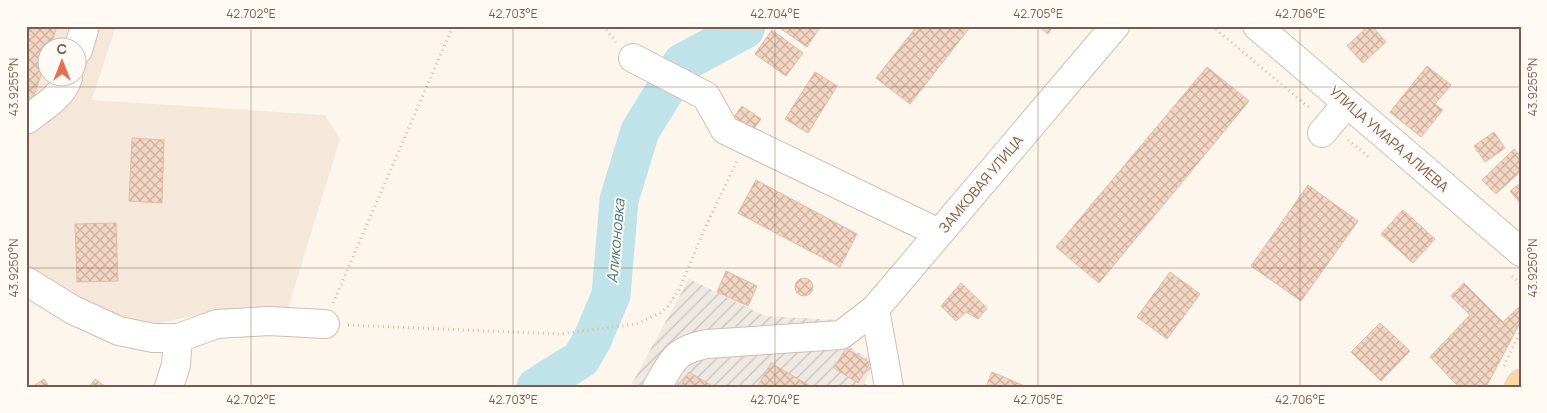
<svg xmlns="http://www.w3.org/2000/svg" width="1547" height="413" font-family="Manrope,sans-serif">
<style>
.residential{fill:#f5e8da;fill-rule:evenodd}
.industrial{fill:url(#industrial-furrows)}
.lines{fill:none;stroke-linecap:round;stroke-linejoin:round}
.river{stroke:#bfe3e8;stroke-width:39}
.building{fill:url(#building-cross-hatch);stroke:#e6bba3}
.minor-casing{stroke:#d1beb0;stroke-width:30}
.major-casing{stroke:#dad1cd;stroke-width:30}
.path{stroke:#d9b8a5;stroke-width:3;stroke-dasharray:1 4;stroke-linecap:butt}
.minor{stroke:#fff;stroke-width:28}
.major{stroke:#fbd9a5;stroke-width:28}
.ticks{fill:none;stroke:#7a5c4d;stroke-width:1;stroke-opacity:0.45}
.labels{text-anchor:middle;stroke-width:4;stroke-linejoin:round;paint-order:stroke}
.street-label{font-size:14px;fill:#7a5c4d;stroke:#fffaf3}
.water-label{font-size:15px;font-style:italic;fill:#437c86;stroke:#fffaf3}
.neatline{fill:none;stroke:#7a5c4d;stroke-width:2}
.ticks-label{font-size:12px;text-anchor:middle;fill:#7a5c4d}
</style>
<defs>
<pattern id="industrial-furrows" width="10" height="10" patternUnits="userSpaceOnUse" patternTransform="scale(1.25)"><rect width="10" height="10" fill="#efe9e4"/><path d="M-1 1l2-2M0 10L10 0M9 11l2-2" fill="none" stroke="#c7c0bb"/></pattern>
<pattern id="building-cross-hatch" width="8" height="8" patternUnits="userSpaceOnUse" patternTransform="scale(1.25)"><rect width="8" height="8" fill="#f3d5c3"/><path d="M0 0l8 8M0 8l8-8" fill="none" stroke="#cab0a1"/></pattern>
</defs>
<rect width="100%" height="100%" fill="#fdf6ec"/>
<path class="residential" d="M26,26H116L92,100L325,115L340,139L288,308L274,315L207,313L159,323L130,322L89,310L26,268ZM48,48H78V78H48Z"/>
<path class="industrial" d="M689,279L765,316L837,320L848,346L875,363L864,383L871,387H630Z"/>
<g class="lines">
<path class="river" d="M536,387L581,359L592,340L611,295L619,200L640,131L682,63L745,29L746,26"/>
</g>
<path class="building" d="M26,26H57L50,48H48V55L32,101L26,99Z
M777,26H821L807,47Z
M917,26H971L910,104L876,78Z
M1038,26H1053L1048,34Z
M1368,26H1372L1386,42L1363,63L1347,46Z
M772,30L803,53L786,76L755,54Z
M1427,66L1451,85L1435,104L1443,110L1421,137L1390,112Z
M1207,67L1249,101L1099,283L1056,247Z
M815,72L837,86L808,133L785,119Z
M742,106L761,119L750,134L731,121Z
M1494,132L1505,148L1485,162L1474,146Z
M132,138L164,140L162,203L129,201Z
M1514,149L1521,156V171L1496,194L1482,180Z
M756,180L857,234L840,267L738,213Z
M1521,183V204L1510,191Z
M1308,185L1358,221L1301,301L1251,266Z
M1403,210L1435,239L1413,263L1381,234Z
M116,223L118,281L77,282L75,224Z
M726,271L757,286L748,306L717,292Z
M1170,272L1200,294L1167,339L1137,317Z
M795 287a9 9 0 1 1 18 0a9 9 0 1 1-18 0Z
M961,283L987,308L978,319L966,312L956,321L941,306Z
M1464,283L1503,322L1520,306L1521,307V321L1486,387H1459L1430,357L1470,315L1451,296Z
M1380,323L1410,351L1381,381L1351,352Z
M846,348L870,363L858,383L834,368Z
M771,363L812,387H757Z
M689,372L714,387H680Z
M992,372L1027,387H986Z
M44,379L49,387H32Z
M95,379L106,387H89Z"/>
<g class="lines">
<g class="minor-casing">
<path id="minor" d="M1257,26L1521,252
M78,50L85,26
M633,58L706,96L725,130L939,233
M26,120C42,108 62,97 68,78
M1322,133L1347,103
M26,281L73,310L119,331L153,338H178L217,324L269,321L325,324
M875,309L889,387
M169,387L176,365L178,338
M657,387C673,360 675,350 707,344L841,335L875,309L1115,26"/>
</g>
<g class="major-casing">
<path id="major" d="M1519,387L1521,384"/>
</g>
<path class="path" d="M603,26L616,42
M1212,26L1311,109
M1348,140L1370,158
M1512,276L1521,284
M333,303L453,26
M348,325L559,334L637,324L660,313L668,306L679,290L705,228L737,161
M1504,366L1521,330"/>
<use href="#minor" class="minor"/>
<use href="#major" class="major"/>
</g>
<path class="ticks" d="M251,26V387M513,26V387M775,26V387M1038,26V387M1300,26V387M26,87H1521M26,268H1521"/>
<g class="labels">
<g class="street-label">
<text transform="translate(1389 139) rotate(41)" y="5">УЛИЦА УМАРА АЛИЕВА</text>
<text transform="translate(981 184) rotate(-50)" y="5">ЗАМКОВАЯ УЛИЦА</text>
</g>
<g class="water-label">
<text transform="translate(616 241) rotate(-85)" y="5">Аликоновка</text>
</g>
</g>
<rect width="1547" height="413" fill="none" stroke="#fffaf3" stroke-width="55"/>
<g transform="translate(62 62)"><circle r="24" fill="#fffaf3" stroke="#cabbb1"/>
<path d="M0-4L9 19L0 12L-9 19Z" fill="#e76f51"/>
<text y="-8" font-size="14" font-weight="bold" text-anchor="middle" fill="#7a5c4d">С</text>
</g>
<rect x="28" y="28" width="1492" height="358" class="neatline"/>
<g class="ticks-label">
<text x="251" y="18">42.702°E</text>
<text x="513" y="18">42.703°E</text>
<text x="775" y="18">42.704°E</text>
<text x="1038" y="18">42.705°E</text>
<text x="1300" y="18">42.706°E</text>
<text transform="translate(14 87) rotate(-90)" y="4">43.9255°N</text>
<text transform="translate(1533 87) rotate(-90)" y="4">43.9255°N</text>
<text transform="translate(14 268) rotate(-90)" y="4">43.9250°N</text>
<text transform="translate(1533 268) rotate(-90)" y="4">43.9250°N</text>
<text x="251" y="404">42.702°E</text>
<text x="513" y="404">42.703°E</text>
<text x="775" y="404">42.704°E</text>
<text x="1038" y="404">42.705°E</text>
<text x="1300" y="404">42.706°E</text>
</g>
</svg>
